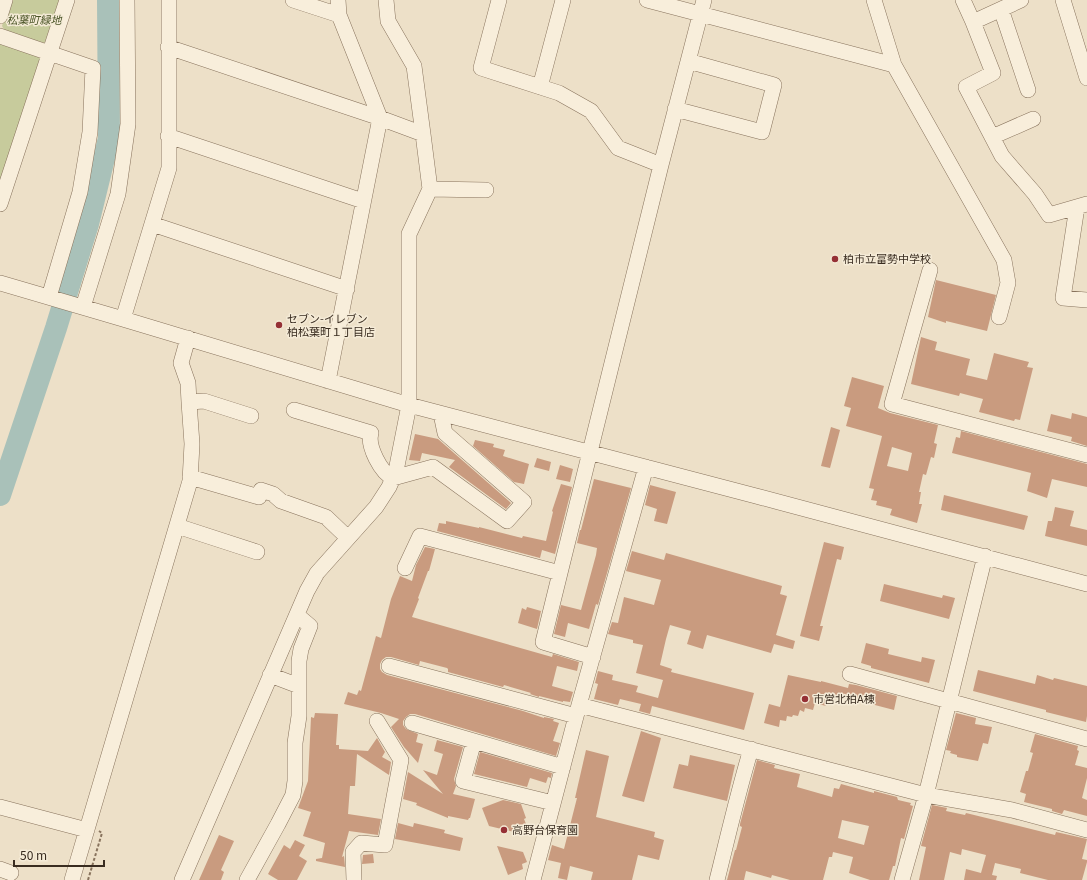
<svg xmlns="http://www.w3.org/2000/svg" width="1087" height="880" font-family="Georgia,'Noto Sans JP',serif">
<style>
.green{fill:#c7cb9c}
.lines{fill:none;stroke-linecap:round;stroke-linejoin:round}
.river{stroke:#a9c1b9;stroke-width:22}
.building{fill:#c99b7f;fill-rule:evenodd}
.minor-casing{stroke:#88735d;stroke-width:16}
.path{stroke:#88735d;stroke-width:2;stroke-dasharray:3 2;stroke-linecap:butt}
.minor{stroke:#f8eedb;stroke-width:15}
.poi-dot{fill:#953035;stroke:#f5ebd7;stroke-width:1.5}
.labels{text-anchor:middle;stroke-width:3;stroke-linejoin:round;paint-order:stroke}
.park-label{font-size:11px;font-style:italic;fill:#4b5528;stroke:#f5ebd7}
.poi-label{font-size:11px;fill:#392c20;stroke:#f5ebd7;text-anchor:start}
</style>
<rect width="100%" height="100%" fill="#ede0c8"/>
<path class="green" d="M10,0H62L48,41L43,43L5,31L2,26Z
M0,42L39,54L42,59L0,183Z"/>
<g class="lines">
<path class="river" d="M0,495L56,328L88,224L109,138L108,0"/>
</g>
<path class="building" d="M936,280L996,295L987,331L946,321V323L928,317Z
M921,337L937,342L935,350L970,359L966,375L987,380L994,353L1029,362L1027,367L1033,368L1020,420L1015,419L1014,421L979,412L983,399L960,393L959,396L911,384Z
M852,377L884,386L878,408L890,413L938,425L934,443L937,444L934,458L931,457L926,475L923,474L919,492H921L919,504H922L917,523L890,515L892,509L876,505L877,501L871,500L874,489L869,488L882,436L846,426L851,408L844,406ZM892,447L912,453L908,471L887,466Z
M1072,413L1087,417V446L1071,441L1072,437L1047,431L1051,414L1071,419Z
M831,427L840,430L830,468L821,466Z
M961,431L1087,464V487L1052,479L1047,498L1027,491L1031,473L952,453L956,437L960,438Z
M415,434L438,439L511,503L506,509L449,467L455,460L422,453L420,461L409,460Z
M475,440L494,444L493,447L505,450L503,456L529,464L524,484L514,482L473,446Z
M537,458L551,462L549,471L534,467Z
M560,465L573,469L570,482L556,479Z
M594,479L631,488L598,605L596,604L589,629L568,623L565,637L554,634L561,605L581,610L596,555L597,548L577,543L580,530H581Z
M561,484L572,487L555,554L542,550L540,558L437,531L439,523L446,524V521L479,528V527L522,538L523,536L546,541L553,512L552,511Z
M650,485L676,492L667,524L654,521L657,509L645,505Z
M944,495L1028,516L1024,530L941,510Z
M1055,507L1074,511L1070,526L1087,530V546L1045,536L1048,521H1052Z
M824,542L844,547L841,560L837,559L820,626H823L819,641L800,636Z
M425,547L435,549L429,571H428L418,598L419,599L412,617L552,657L553,654L579,662L577,671L557,666L552,686L573,692L570,702L563,701V702L539,696V697L530,694L531,693L504,685L503,687L448,672V669L447,668L420,661L419,665L391,657H386L382,660L380,664V669L382,672L387,675L523,711L544,718V717L554,719L553,721L559,723L553,741L560,743L556,756L415,714H410L406,717L403,721V725L406,729L418,734L416,742L423,744L418,763L404,747L391,727L399,719L381,713L344,704L348,692L357,695L359,690L361,691L376,636L381,638L391,599L400,576L412,581L416,565Z
M632,551L664,560L666,553L782,586L780,594L787,596L776,635L795,641L793,649L774,644L771,653L707,635L703,649L687,644L691,631L670,625L666,639L660,665L672,669L671,672L754,693L744,730L652,706L650,714L639,711L641,704L620,699L618,705L594,699L598,684L595,683L598,671L613,675L612,680L638,686L636,692L658,698L663,680L636,673L643,645L633,643V640L608,634L612,622L618,623L624,597L654,605L661,580L626,571Z
M884,584L942,598L943,595L955,598L949,619L880,601Z
M527,607L541,611L537,629L518,623L522,608L526,610Z
M866,643L889,649L888,654L921,662L922,657L935,660L929,683L871,668V666L861,663Z
M978,670L1035,684L1037,675L1053,680L1054,678L1087,686V716L1086,722L1046,712V710L973,691Z
M788,675L821,682V681L848,688L849,684L856,685L897,696L894,710L829,693L826,706L815,703L813,710L805,708L804,712L800,710L798,716L793,715L792,717L787,716L786,721L780,720L779,727L764,723L769,704L780,707Z
M315,713L338,714L336,745H339V749L368,751L377,738L385,752L382,757L391,762L389,775L357,754L355,786H350L348,814L381,819L378,835L349,831L342,857L344,856L345,867L316,861V859L322,858L325,843L303,836L311,812L298,808L308,781L311,717L314,718Z
M956,713L976,718L975,724L992,727L988,744L983,743L978,761L957,757V755L950,753L951,751L946,750Z
M641,731L661,738L644,802L622,796Z
M1035,734L1078,746L1077,750L1079,751L1075,765L1087,768V778L1082,798L1087,800V816L1064,810L1062,814L1052,811V809L1024,802L1026,794L1020,792L1026,771H1028L1033,753L1030,752Z
M437,740L463,747L454,779L456,786L453,794L475,799L470,818H469L468,820L448,816V818L416,805L417,803L403,799L408,772L443,794L423,770L437,775L443,754L434,751Z
M586,750L609,756L596,817L655,832L654,837L664,840L659,860L638,855L632,880H591L593,872L570,866L567,880L558,878L561,863L548,860L552,845L564,849L577,798H575Z
M480,752L552,773L551,778L548,777L546,783L530,778L527,787L474,774Z
M690,755L735,765L727,801L673,788L679,764L688,766Z
M757,760L775,765L774,768L800,774L797,787L832,797L834,788L839,789L841,784L874,793V791L897,797L898,800L911,803L910,805L913,806L904,839L901,838L895,866H893L889,880H870L849,873L853,857L833,852L832,857H829L823,880H790L772,875L771,878L746,871L744,880H727L735,850H736L742,827L740,826V824ZM842,820L869,826L864,845L838,838Z
M503,800L521,804L526,818L524,819L531,836L489,826L482,808Z
M932,805L947,808L946,811L965,815L966,813L1055,835L1056,832L1087,839L1082,859L1087,860V862L1082,880H1048L1020,873L1021,869L995,863L992,875L997,876L996,880H964L966,869L981,873L986,855L962,849L961,855L950,852L944,880H919L926,847L921,846Z
M398,823L413,827L414,823L445,830L444,833L463,838L460,851L395,839Z
M219,835L234,841L221,870L224,872L221,880H199Z
M295,840L305,845L299,856L307,861L297,880H278L268,874L284,845L290,849Z
M497,846L523,852L527,862L522,864L523,869L508,875Z
M373,854L374,863L362,864L363,855Z"/>
<g class="lines">
<g class="minor-casing">
<path id="minor" d="M293,0L339,15
M386,0L388,21L414,66L423,134
M499,0L481,68L559,93L591,111L618,148L661,165
M647,0L894,65
M874,0L894,65L1004,260L1008,283L999,317
M963,0L973,22L1021,0
M1063,0L1087,78
M1001,9L1028,90
M0,16L5,0
M973,22L993,73L966,87L1002,156L1035,194L1049,215L1087,204
M0,36L93,68L90,132L80,192L49,297
M168,47L380,118L423,134L430,189
M540,87L563,0
M675,109L762,132L774,85L688,61
M168,136L363,201
M992,137L1033,119
M0,204L67,0
M1077,207L1063,298L1087,300
M152,224L347,289
M930,270L892,404L1087,455
M0,283L123,319L409,405L756,496L1087,584
M83,307L118,194L128,124L127,0
M123,319L169,168V0
M328,381L380,118L339,15L338,0
M189,402L204,401L251,416
M294,410L371,433C367,446 381,473 393,478L433,467L507,521L524,502L445,433L441,414
M190,477L259,497L261,490L273,494L281,501L326,517L348,538
M177,526L257,552
M405,568L420,536L560,573L661,165L704,0
M560,573L543,642L593,657
M389,666L576,716
M850,674L1087,739
M270,675L299,686
M579,705L926,795L1012,810L1087,830
M412,723L563,767
M474,741L463,781L553,803
M0,807L87,830
M0,869L11,873
M72,880L190,481L192,444L189,402L188,383L181,363L188,338
M182,880L307,591L317,573L376,507L389,487L396,471L409,405V234L430,189L486,190
M247,880L278,824L293,795L295,781V743L299,716V661L301,649L310,626L297,615
M354,880L353,852L361,843L385,845L401,760L377,721
M533,880L579,705L646,467
M717,880C728,836 738,792 751,749
M902,880L926,795L985,556"/>
</g>
<path class="path" d="M88,880L102,833L99,831"/>
<use href="#minor" class="minor"/>
</g>
<g class="poi-dot">
<circle cx="835" cy="259" r="4"/>
<circle cx="279" cy="325" r="4"/>
<circle cx="805" cy="699" r="4"/>
<circle cx="504" cy="830" r="4"/>
</g>
<g class="labels">
<g class="park-label">
<text x="34" y="24">松葉町緑地</text>
</g>
<g class="poi-label">
<text x="843" y="263">柏市立富勢中学校</text>
<text x="287" y="323">セブン-イレブン<tspan x="287" dy="13">柏松葉町１丁目店</tspan></text>
<text x="813" y="703">市営北柏A棟</text>
<text x="512" y="834">高野台保育園</text>
</g>
</g>
<path d="M14 860v6h90v-6" fill="none" stroke="#392c20" stroke-width="2"/>
<text x="20" y="860" font-size="12" fill="#392c20" stroke="#f5ebd7" stroke-width="3" paint-order="stroke">50 m</text>
</svg>
